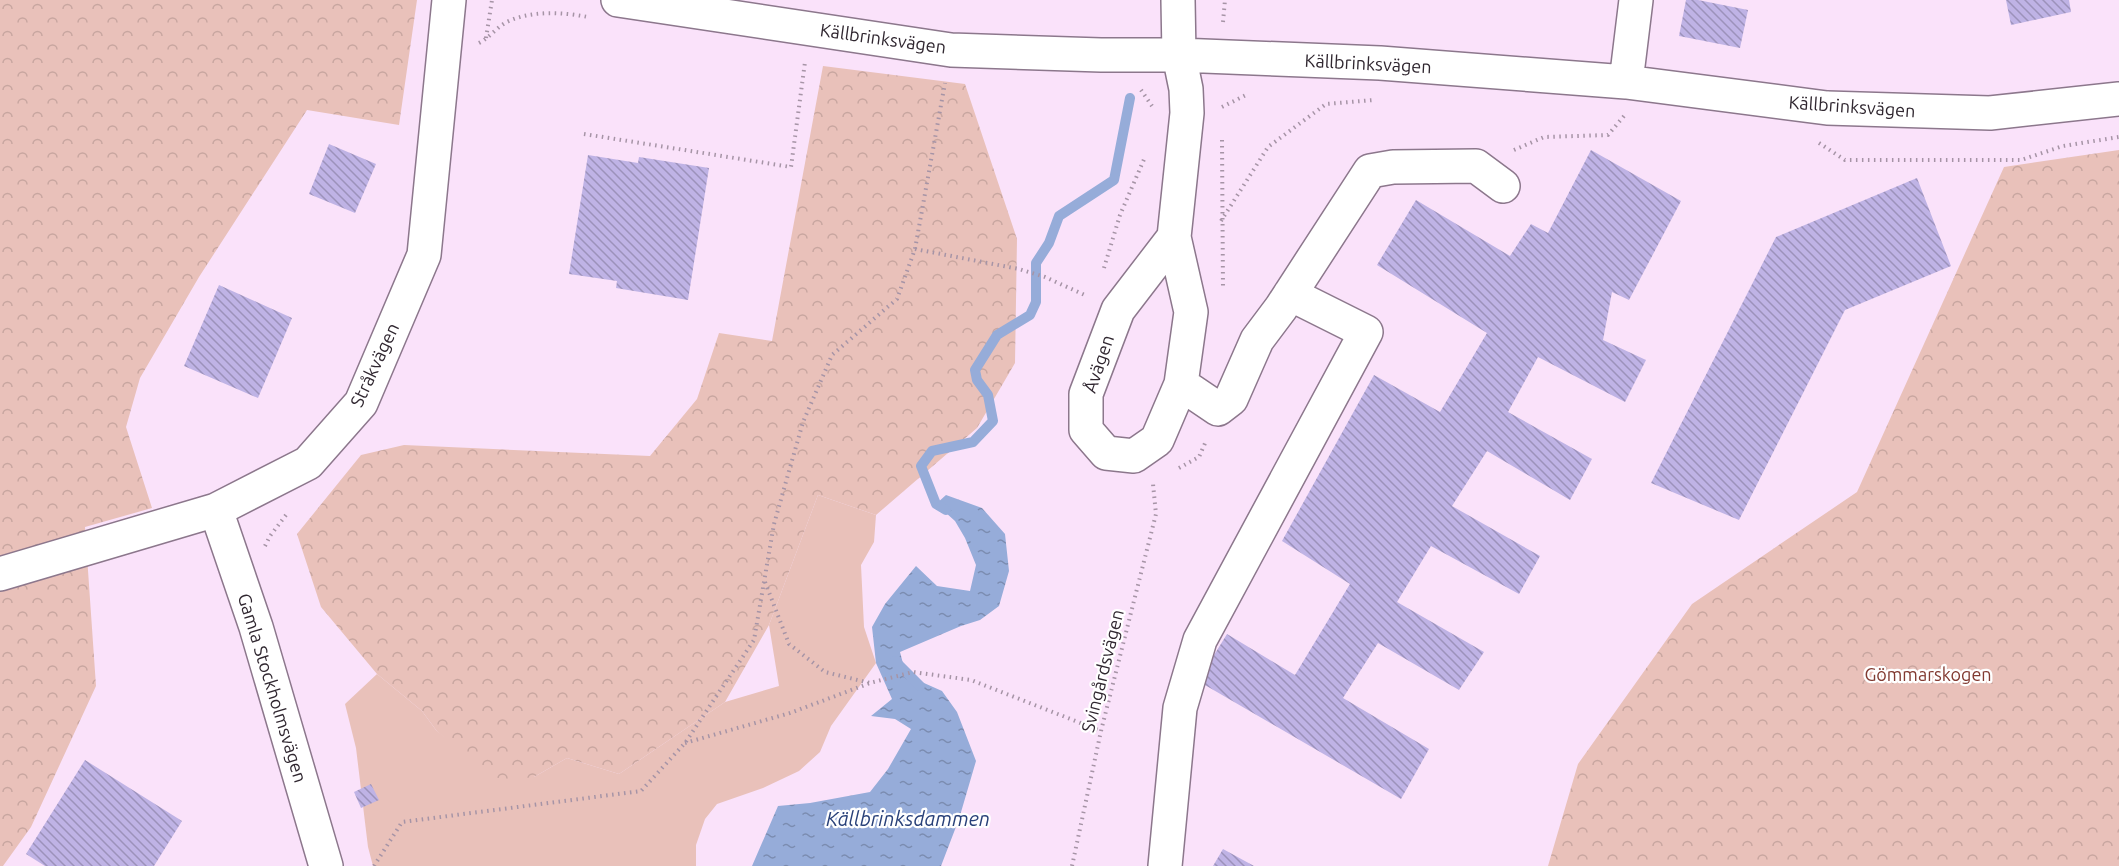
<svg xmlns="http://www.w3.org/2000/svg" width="2119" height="866" font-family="Ubuntu,sans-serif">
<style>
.green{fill:#e9c1ba}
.forest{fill:url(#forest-crowns)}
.water{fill:url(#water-ripples)}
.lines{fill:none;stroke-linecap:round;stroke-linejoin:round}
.stream{stroke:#96acd9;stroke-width:10}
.building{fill:url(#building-back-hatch)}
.minor-casing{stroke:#8c778c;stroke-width:36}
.path{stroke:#a694a6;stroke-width:4;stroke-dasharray:1.5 4.5;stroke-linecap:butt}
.minor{stroke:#fff;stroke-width:33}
.labels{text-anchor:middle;stroke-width:4.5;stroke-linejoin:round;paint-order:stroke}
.street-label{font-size:18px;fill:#302730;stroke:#fff}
.park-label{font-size:18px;fill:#813a31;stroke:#fff}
.water-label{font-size:20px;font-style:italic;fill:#294179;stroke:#fff}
</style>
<defs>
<pattern id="forest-crowns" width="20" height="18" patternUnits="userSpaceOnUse" patternTransform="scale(1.5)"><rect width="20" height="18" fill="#e9c1ba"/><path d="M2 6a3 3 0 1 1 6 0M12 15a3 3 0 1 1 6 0" fill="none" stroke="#c8a6a0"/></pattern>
<pattern id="water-ripples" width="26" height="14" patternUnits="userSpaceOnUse" patternTransform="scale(1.5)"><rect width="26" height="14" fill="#96acd9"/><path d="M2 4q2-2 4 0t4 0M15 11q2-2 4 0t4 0" fill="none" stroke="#7b8cb0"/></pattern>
<pattern id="building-back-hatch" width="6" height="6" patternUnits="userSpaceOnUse" patternTransform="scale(1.5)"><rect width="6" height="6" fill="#bfb3e5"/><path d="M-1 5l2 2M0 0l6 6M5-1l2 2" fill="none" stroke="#9c92ba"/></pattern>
</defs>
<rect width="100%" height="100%" fill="#fae2fa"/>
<path class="green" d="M818,495L876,515L874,542L861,565L864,627L876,663L831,726L820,752L799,771L763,788L717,804L705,819L696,845V866H373L368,847L356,748L345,704L377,674L422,711L436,730L454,745L534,777L567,758L619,774L725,702L779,686L769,625Z"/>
<path class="forest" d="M0,0H417L399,125L307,110L199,277L140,378L126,427L152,508L85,527L96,686L31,827L3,866H0Z
M823,66L965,84L1017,239L1015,363L977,428L876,515L818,495L769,625L725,702L619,774L567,758L534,777L510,780L493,777L472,764L436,730L422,711L377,674L321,607L297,534L361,455L404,445L650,456L697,399L719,333L772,341Z
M2119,150V866H1548L1578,764L1692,604L1857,492L2004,167Z"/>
<path class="water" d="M946,495L982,508L1005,534L1009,571L999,606L980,620L961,626L900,652L906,675L942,691L957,712L976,761L959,819L941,866H752L778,806L810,803L870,792L888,769L911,729L895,719L871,716L892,699L876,663L872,627L885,604L916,566L937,586L970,591L976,565L965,538L955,521L936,504Z"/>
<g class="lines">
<path class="stream" d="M946,510L936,504L921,466L932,451L973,442L993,421L988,395L977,380L975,370L997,335L1030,315L1036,302V263L1049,243L1059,216L1114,180L1130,98
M895,661L920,686"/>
</g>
<path class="building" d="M1686,0H1698L1748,10L1740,48L1679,36Z
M2006,0H2069L2071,12L2011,25Z
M329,144L376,164L355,213L309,194Z
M1591,150L1681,201L1629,300L1612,292L1603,340L1646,360L1625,402L1538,357L1508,412L1592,459L1570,500L1487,451L1452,506L1540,556L1519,594L1431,546L1397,602L1484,652L1459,690L1378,643L1343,698L1429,749L1401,799L1198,681L1227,634L1295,675L1350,584L1282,541L1374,375L1440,412L1487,333L1377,265L1416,200L1510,256L1531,224L1548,233Z
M588,155L638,163L639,157L709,168L688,300L616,288L617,281L569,274Z
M1917,178L1951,266L1845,310L1739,520L1651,483L1776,237Z
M219,285L292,318L258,398L184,366Z
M85,760L182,821L154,866H45L26,854Z
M371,784L379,800L361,808L354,792Z
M1223,849L1254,866H1213Z"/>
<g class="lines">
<g class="minor-casing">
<path id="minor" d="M618,0L951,50L1101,55H1179L1380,63L1626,82L1827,108L1990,113L2119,99
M1626,82L1636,0
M1174,237L1118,310L1086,394V430L1106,453L1134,456L1157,440L1181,384L1191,312L1174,237L1187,113L1186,89L1179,55L1178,0
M1181,384L1218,409L1231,399L1257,340L1281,308L1370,171L1393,167L1476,166L1503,186
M216,510L256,627L326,866
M0,574L216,510L308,463L361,403L424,255L449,0
M1165,866L1180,708L1200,640L1366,332L1290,294"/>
</g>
<path class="path" d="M1223,22L1225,0
M486,38L492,0
M479,43C489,38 495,29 505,23C529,10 562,12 588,17
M1141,90L1152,106
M1222,107L1248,94
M584,134L791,167L805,62
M1222,140L1223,289
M1819,143L1845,160H2021L2063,146L2119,137
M1514,150L1544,137L1608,135L1624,116
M1221,221L1268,147L1326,104L1374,100
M915,249L1019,269L1045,277L1087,296
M1104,268L1120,215L1145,157
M1179,468L1199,457L1206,441
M265,546L270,536L286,515
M765,582L789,644L825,672L870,683
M685,743L790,713L870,683L913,672L971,680L1101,731
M374,866L402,822L641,791L685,743L754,640L774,524L803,422L832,355L897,299L915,249L945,83
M1072,866L1101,731L1156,514L1153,484"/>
<use href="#minor" class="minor"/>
</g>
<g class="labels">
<g class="street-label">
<text transform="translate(883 39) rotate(8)" y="6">Källbrinksvägen</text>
<text transform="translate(1368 64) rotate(3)" y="6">Källbrinksvägen</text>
<text transform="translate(1852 107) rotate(4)" y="6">Källbrinksvägen</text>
<text transform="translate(1099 364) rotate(-71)" y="6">Åvägen</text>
<text transform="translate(375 365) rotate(-65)" y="6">Stråkvägen</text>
<text transform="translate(1103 671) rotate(-76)" y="6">Svingårdsvägen</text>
<text transform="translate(272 688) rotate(73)" y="6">Gamla Stockholmsvägen</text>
</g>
<g class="park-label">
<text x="1928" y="681">Gömmarskogen</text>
</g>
<g class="water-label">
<text x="908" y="826">Källbrinksdammen</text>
</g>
</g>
</svg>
